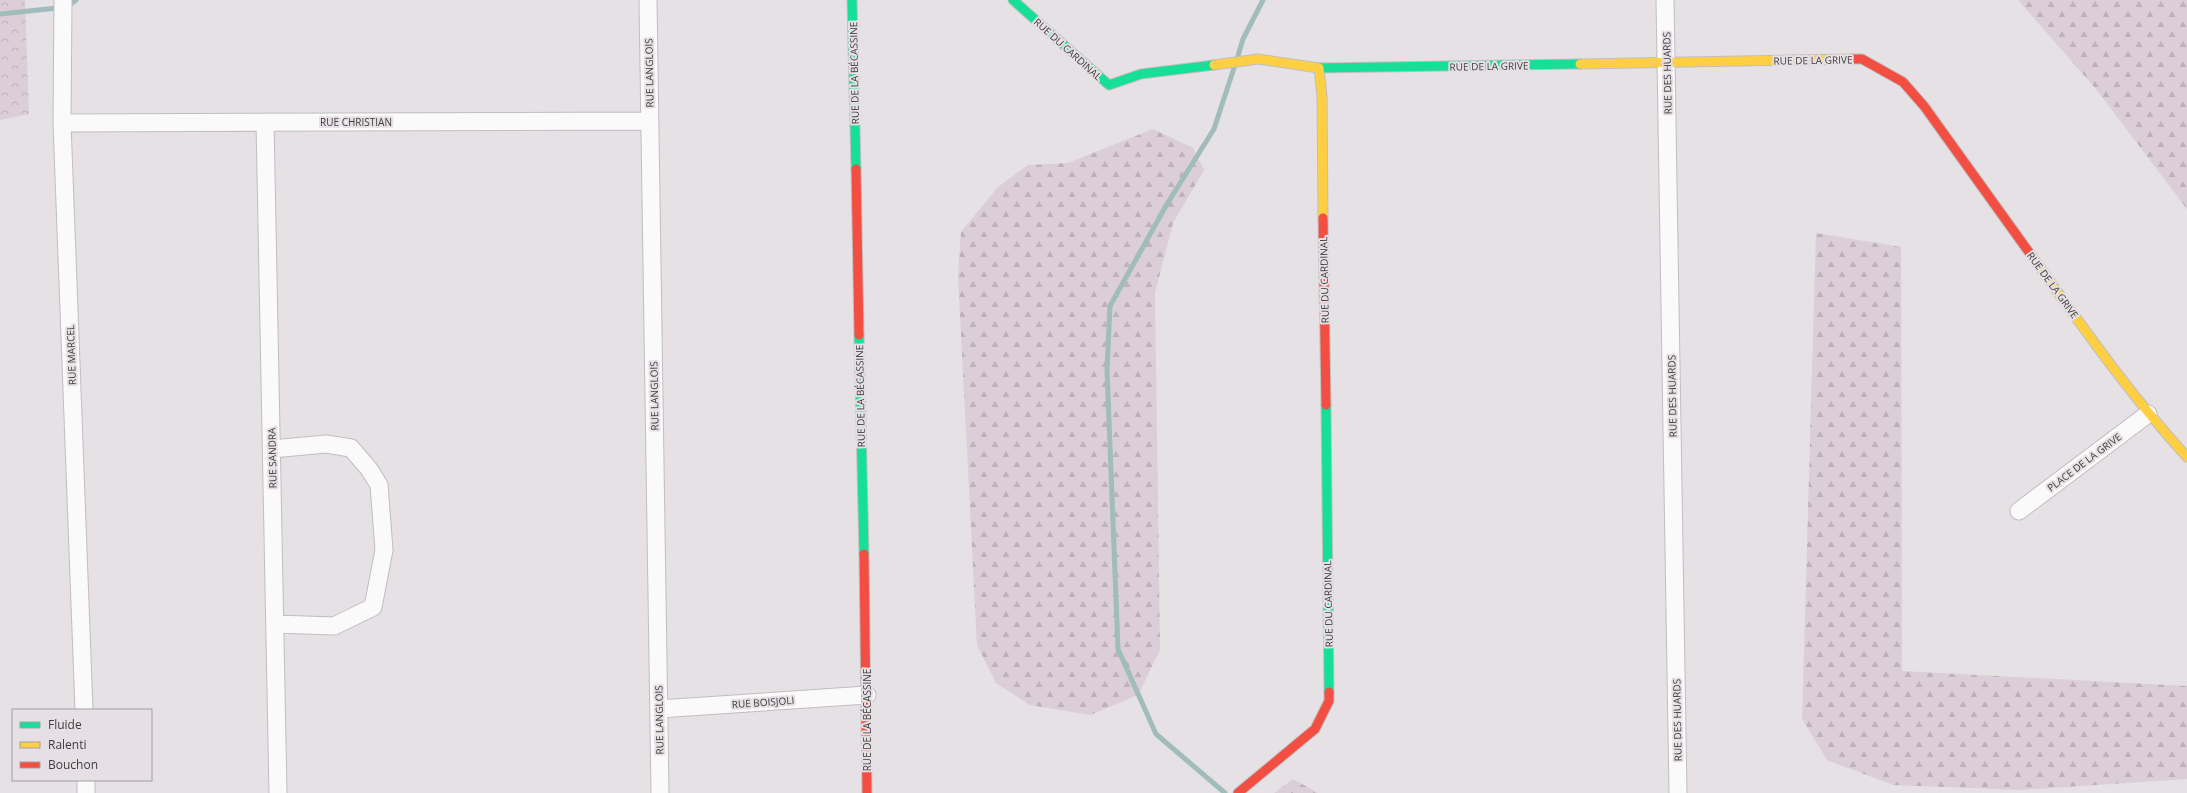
<svg xmlns="http://www.w3.org/2000/svg" width="2187" height="793" font-family="'Open Sans',sans-serif">
<style>
.forest{fill:url(#forest-firs)}
.park{fill:url(#park-crowns)}
.lines{fill:none;stroke-linecap:round;stroke-linejoin:round}
.stream{stroke:#a0bcbb;stroke-width:5}
.street-casing{stroke:#c0bec0;stroke-width:19}
.fast-casing{stroke:#c0bec0;stroke-width:11}
.slow-casing{stroke:#c0bec0;stroke-width:11}
.jam-casing{stroke:#c0bec0;stroke-width:11}
.street{stroke:#fbfafb;stroke-width:17}
.fast{stroke:#16e098;stroke-width:9}
.slow{stroke:#ffcf43;stroke-width:9}
.jam{stroke:#f24e42;stroke-width:9}
.labels{text-anchor:middle;stroke-width:4;stroke-linejoin:round;paint-order:stroke}
.street-label{font-size:10px;fill:#3e3c3d;stroke:#e6e0e5}
</style>
<defs>
<pattern id="forest-firs" width="22" height="20" patternUnits="userSpaceOnUse"><rect width="22" height="20" fill="#dbced8"/><path d="M5 1l3.5 6h-7zM16 11l3.5 6h-7z" fill="#bdb2ba"/></pattern>
<pattern id="park-crowns" width="20" height="18" patternUnits="userSpaceOnUse"><rect width="20" height="18" fill="#dbced8"/><path d="M2 6a3 3 0 1 1 6 0M12 15a3 3 0 1 1 6 0" fill="none" stroke="#bdb2ba"/></pattern>
</defs>
<rect width="100%" height="100%" fill="#e5e1e4"/>
<path class="forest" d="M2018,0H2187V209L2096,89Z
M1153,129L1193,148L1204,170L1173,223L1155,293L1160,650L1138,695L1090,715L1030,705L996,683L977,645L958,276L961,232L998,187L1028,165L1068,163Z
M1816,233L1901,247L1902,671L2187,686V779L2020,790L1893,785L1827,760L1802,719Z
M1293,779L1318,793H1274Z"/>
<path class="park" d="M0,0H25L29,114L0,120Z"/>
<g class="lines">
<path class="stream" d="M0,14L67,7L76,0
M1238,56L1243,39L1263,0
M1225,793L1156,734L1118,649L1107,370L1110,306L1167,204L1214,129L1234,68"/>
<g class="street-casing">
<path id="street" d="M63,0L62,123L84,710
M648,0L660,793
M1665,0L1678,793
M265,122L278,793
M62,123L650,121
M272,449L326,444L351,448L369,469L379,485L384,550L373,607L334,626L275,624
M2019,511L2148,414
M659,709L867,695
M86,780V793"/>
</g>
<g class="fast-casing">
<path id="fast" d="M852,0L856,169
M1013,0L1109,85L1141,74L1214,65
M1319,68L1580,64
M859,335L864,554
M1326,405L1329,692"/>
</g>
<g class="slow-casing">
<path id="slow" d="M1580,64L1852,59
M1214,65L1258,59L1319,68L1322,97L1323,218
M2036,262C2084,329 2131,396 2187,457"/>
</g>
<g class="jam-casing">
<path id="jam" d="M1852,59H1862L1903,82L1924,106L2036,262
M856,169L859,335
M1323,218L1326,405
M864,554L867,793
M1238,793L1315,729L1329,701V692"/>
</g>
<use href="#street" class="street"/>
<use href="#fast" class="fast"/>
<use href="#slow" class="slow"/>
<use href="#jam" class="jam"/>
</g>
<g class="labels">
<g class="street-label">
<text transform="translate(1068 49) rotate(42)" y="4">RUE DU CARDINAL</text>
<text transform="translate(1813 60) rotate(-1)" y="4">RUE DE LA GRIVE</text>
<text transform="translate(1489 66) rotate(-1)" y="4">RUE DE LA GRIVE</text>
<text transform="translate(649 73) rotate(-91)" y="4">RUE LANGLOIS</text>
<text transform="translate(854 73) rotate(-91)" y="4">RUE DE LA BÉCASSINE</text>
<text transform="translate(1667 73) rotate(-91)" y="4">RUE DES HUARDS</text>
<text x="356" y="126">RUE CHRISTIAN</text>
<text transform="translate(1324 280) rotate(-91)" y="4">RUE DU CARDINAL</text>
<text transform="translate(2053 285) rotate(54)" y="4">RUE DE LA GRIVE</text>
<text transform="translate(71 355) rotate(-92)" y="4">RUE MARCEL</text>
<text transform="translate(654 396) rotate(-91)" y="4">RUE LANGLOIS</text>
<text transform="translate(860 396) rotate(-91)" y="4">RUE DE LA BÉCASSINE</text>
<text transform="translate(1672 396) rotate(-91)" y="4">RUE DES HUARDS</text>
<text transform="translate(272 458) rotate(-91)" y="4">RUE SANDRA</text>
<text transform="translate(2084 462) rotate(-37)" y="4">PLACE DE LA GRIVE</text>
<text transform="translate(1328 604) rotate(-91)" y="4">RUE DU CARDINAL</text>
<text transform="translate(763 702) rotate(-4)" y="4">RUE BOISJOLI</text>
<text transform="translate(659 720) rotate(-91)" y="4">RUE LANGLOIS</text>
<text transform="translate(867 720) rotate(-90)" y="4">RUE DE LA BÉCASSINE</text>
<text transform="translate(1677 720) rotate(-91)" y="4">RUE DES HUARDS</text>
</g>
</g>
<rect x="12" y="709" width="140" height="72" fill="#e6e0e5" stroke="#a39ea2"/>
<rect x="20" y="722" width="20" height="6" fill="#16e098" stroke="#a39ea2"/>
<text x="48" y="729" font-size="12" fill="#3e3c3d">Fluide</text>
<rect x="20" y="742" width="20" height="6" fill="#ffcf43" stroke="#a39ea2"/>
<text x="48" y="749" font-size="12" fill="#3e3c3d">Ralenti</text>
<rect x="20" y="762" width="20" height="6" fill="#f24e42" stroke="#a39ea2"/>
<text x="48" y="769" font-size="12" fill="#3e3c3d">Bouchon</text>
</svg>
